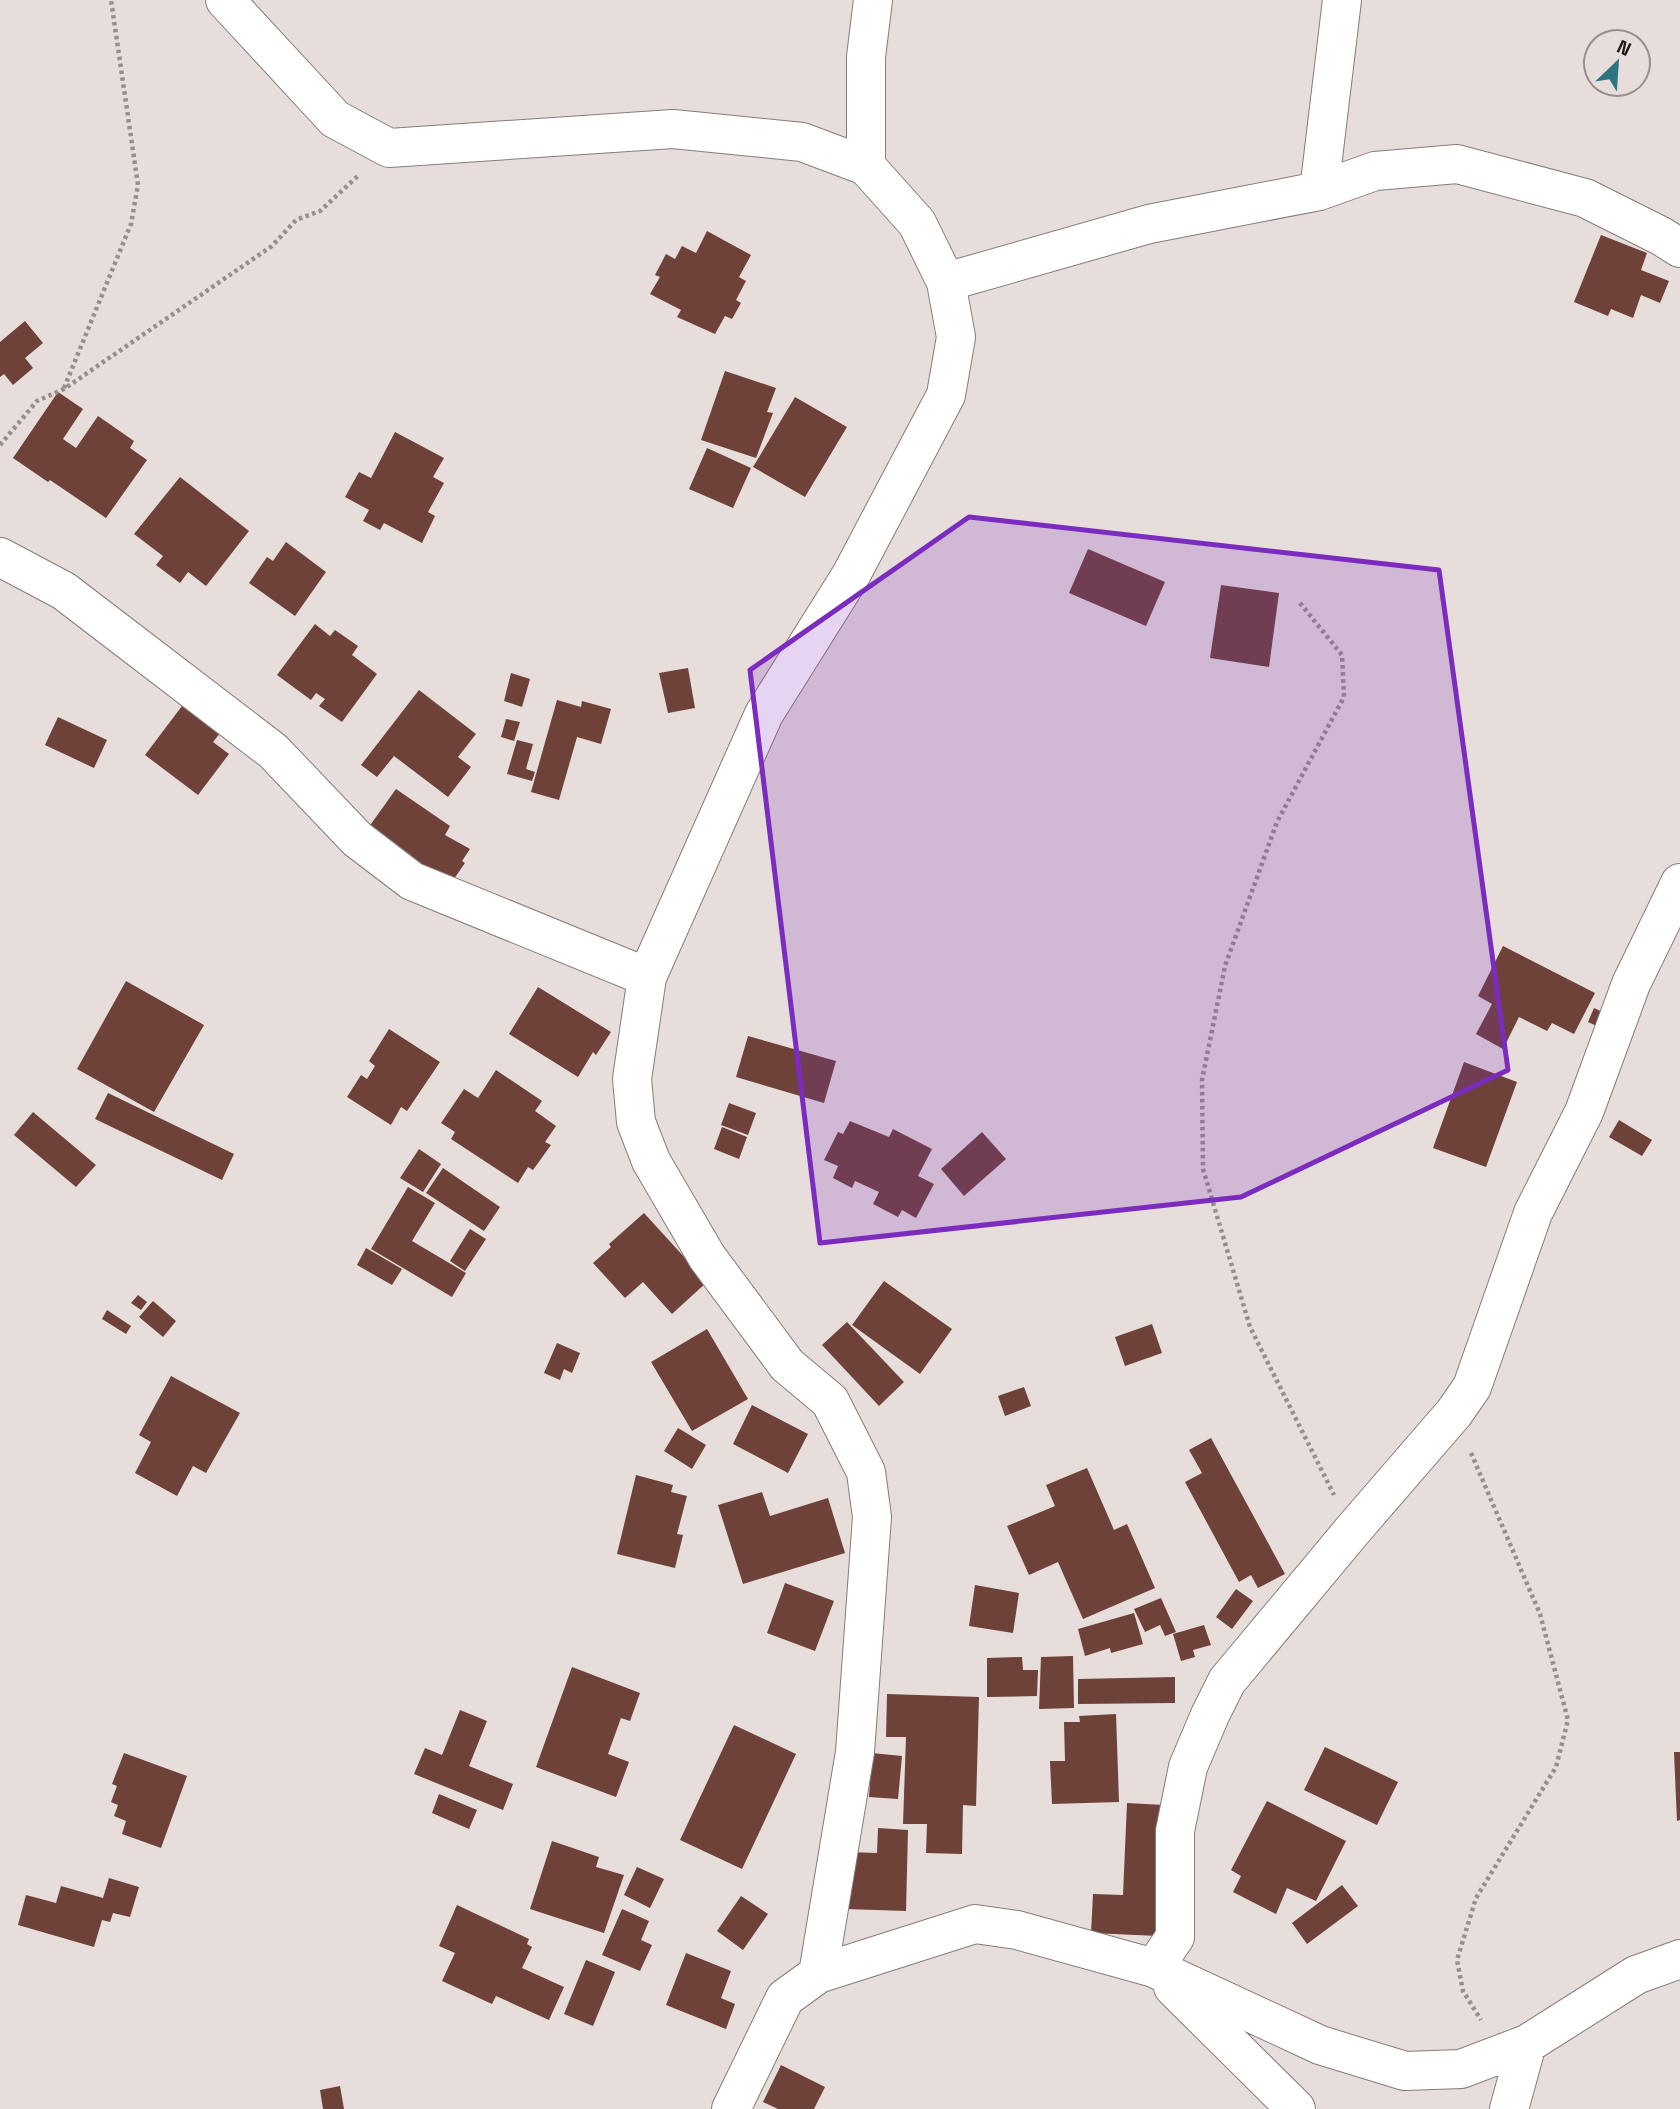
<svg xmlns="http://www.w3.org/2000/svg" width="1680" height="2109" font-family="'Space Grotesk',sans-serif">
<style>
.building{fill:#6e4139}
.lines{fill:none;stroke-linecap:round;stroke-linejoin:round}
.minor-casing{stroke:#867d7b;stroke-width:40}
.path{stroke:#978f8e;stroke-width:4.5;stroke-dasharray:3.5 3.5;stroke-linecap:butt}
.minor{stroke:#fff;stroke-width:38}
.marked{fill:#7b2cbf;fill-opacity:0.2;stroke:#7b2cbf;stroke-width:5;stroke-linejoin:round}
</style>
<rect width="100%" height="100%" fill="#e7dddb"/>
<path class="building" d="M707,231L751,255L739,277L746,281L736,300L741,303L732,319L725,316L715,334L677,317L681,310L650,294L660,277L655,275L666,254L675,259L682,246L696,253Z
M1601,235L1647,253L1641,270L1669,281L1660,303L1641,295L1633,318L1611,309L1608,316L1574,302Z
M25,321L43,343L25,358L33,368L13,385L4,374L0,377V342Z
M725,371L776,388L767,412L773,413L756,458L701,440Z
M58,392L83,409L63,439L76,448L98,416L134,441L130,448L147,460L106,518L50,480L48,482L13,458Z
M795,397L847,427L805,497L753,467Z
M395,432L444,458L433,477L444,483L428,512L435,516L422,543L384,523L380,530L363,521L369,510L345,497L359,472L371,478Z
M707,448L751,468L733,508L689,489Z
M180,477L249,531L206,586L188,572L180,583L156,565L163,556L134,534Z
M286,542L326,572L295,616L249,583L267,557L273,561Z
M1088,549L1165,582L1146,626L1069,593Z
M1221,585L1279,593L1269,667L1210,658Z
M315,624L330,636L335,630L358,646L352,655L377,674L342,722L319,706L325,699L316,693L311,700L277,675Z
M688,668L695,708L668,713L659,673Z
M511,673L530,679L522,707L504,701Z
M419,690L476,734L458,757L471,767L448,797L394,756L377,777L361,765Z
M557,700L581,707L582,701L611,709L601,744L577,737L559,800L531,792Z
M182,706L188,710L228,723L213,742L229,754L198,795L145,755Z
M58,717L107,740L94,768L45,745Z
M506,719L520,722L514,741L501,737Z
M517,740L533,744L526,769L535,772L532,781L507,774Z
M396,789L450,826L445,835L470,849L462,861L465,863L449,886L366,831Z
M1503,946L1595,993L1574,1034L1552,1023L1547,1031L1519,1017L1503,1049L1476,1034L1492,1004L1478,996Z
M126,981L204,1025L154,1112L77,1069Z
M538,987L611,1032L596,1055L593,1052L578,1077L509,1034Z
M1594,1008L1609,1015L1603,1029L1588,1022Z
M389,1029L440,1062L407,1111L401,1107L391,1125L347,1097L361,1075L367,1079L375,1066L369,1061Z
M748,1036L836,1061L824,1103L736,1077Z
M1464,1062L1517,1082L1486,1167L1433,1148Z
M496,1070L542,1101L535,1111L556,1126L545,1142L551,1145L533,1170L528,1167L518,1183L451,1139L455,1132L441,1123L464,1089L478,1098Z
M108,1093L234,1154L222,1180L95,1119Z
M729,1103L756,1113L748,1135L721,1125Z
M33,1112L96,1165L76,1187L14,1135Z
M1619,1120L1652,1140L1642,1156L1609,1137Z
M850,1121L889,1137L893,1129L932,1149L918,1176L934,1184L916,1218L902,1210L898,1217L873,1204L879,1192L855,1181L852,1188L833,1178L838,1166L824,1160L838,1132L843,1134Z
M722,1127L747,1137L739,1159L714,1149Z
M982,1132L1006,1159L964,1196L941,1169Z
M419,1149L441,1164L423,1192L400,1178Z
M443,1168L500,1207L484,1231L426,1193Z
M408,1187L435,1203L412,1241L466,1273L452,1297L371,1249Z
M644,1213L707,1282L672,1314L643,1282L625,1298L593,1263L611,1247L609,1244Z
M470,1229L486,1239L465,1271L450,1261Z
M366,1248L402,1269L392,1285L357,1265Z
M884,1281L952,1329L920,1374L852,1325Z
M138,1295L147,1302L141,1310L131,1303Z
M153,1301L176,1321L163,1337L139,1317Z
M107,1310L131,1326L126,1334L102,1319Z
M847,1322L904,1382L879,1406L822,1345Z
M1152,1324L1162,1353L1125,1366L1115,1337Z
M707,1329L748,1399L692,1431L651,1362Z
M557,1343L580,1353L572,1373L564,1369L560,1380L544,1373Z
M171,1376L240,1413L206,1473L193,1466L177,1496L135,1473L151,1442L139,1435Z
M1024,1387L1031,1406L1005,1416L998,1396Z
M752,1405L808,1434L788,1473L733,1444Z
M678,1428L706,1445L692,1469L664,1451Z
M1211,1438L1285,1574L1258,1588L1251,1575L1239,1582L1185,1482L1202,1473L1189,1450Z
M1087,1468L1114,1530L1127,1524L1155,1588L1083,1619L1058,1562L1029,1575L1007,1526L1055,1506L1046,1485Z
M636,1475L673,1485L671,1492L687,1496L677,1534L683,1535L675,1568L617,1554Z
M762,1492L770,1516L828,1498L845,1553L743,1584L718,1505Z
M785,1583L834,1601L815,1651L767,1633Z
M975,1585L1019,1593L1013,1633L969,1626Z
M1236,1589L1253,1601L1232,1629L1216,1617Z
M1161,1598L1176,1632L1165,1636L1160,1625L1145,1632L1134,1609Z
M1134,1613L1143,1644L1111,1653L1110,1648L1085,1656L1078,1629Z
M1204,1625L1211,1645L1193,1650L1195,1657L1181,1661L1173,1634Z
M1073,1656L1074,1708L1039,1709L1041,1657Z
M1022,1657L1023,1670H1038L1037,1696L987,1697V1658Z
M572,1667L640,1693L630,1721L621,1718L608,1754L629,1762L616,1797L536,1767Z
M1175,1677V1703L1078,1704V1679Z
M887,1694L979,1697L976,1806L963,1805L962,1854L926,1853L927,1824H903L906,1737H886Z
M460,1710L487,1721L469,1766L513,1784L503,1810L414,1774L425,1748L442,1755Z
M1116,1714L1119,1802L1052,1804L1050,1761H1065L1064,1722H1080L1079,1716Z
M734,1725L796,1754L742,1869L680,1840Z
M1325,1747L1398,1782L1377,1825L1304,1790Z
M1674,1752H1680V1820L1677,1821Z
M124,1753L187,1776L161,1848L122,1834L126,1821L114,1816L118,1805L111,1802L117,1786L112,1784Z
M872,1753L902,1756L898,1799L869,1797Z
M439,1794L477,1810L469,1829L432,1813Z
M1267,1801L1346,1841L1316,1901L1287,1888L1276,1914L1233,1892L1241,1876L1231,1870Z
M1127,1803L1164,1805L1158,1936L1091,1933L1093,1894L1123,1895Z
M878,1828L908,1830L906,1911L846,1909L848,1852L877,1853Z
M552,1841L599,1857L596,1867L624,1875L604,1933L530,1909Z
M637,1867L664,1879L650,1908L624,1895Z
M109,1878L139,1887L130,1917L113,1913L110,1922L102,1920L94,1947L18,1925L26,1895L56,1903L61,1886L103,1898Z
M1342,1885L1358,1906L1307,1944L1292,1923Z
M741,1896L768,1914L743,1950L717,1931Z
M457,1905L529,1939L527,1944L532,1947L522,1968L564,1987L549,2020L496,1996L492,2004L442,1981L455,1953L439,1946Z
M622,1909L649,1921L641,1940L652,1945L640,1971L602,1955Z
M686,1953L731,1971L721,1998L735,2004L726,2029L666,2005Z
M586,1960L615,1972L593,2026L564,2014Z
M781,2065L825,2087L814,2109H778L763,2102Z
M340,2086L344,2109H323L320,2090Z"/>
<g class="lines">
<g class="minor-casing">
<path id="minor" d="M225,0L335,119L389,148L673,129L802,142L866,166L917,223L946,282L956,337L946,395L851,575L764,714L647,977L632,1079L636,1122L651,1161L707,1257L787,1365L830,1401L866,1472L872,1517L855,1752L818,1974
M866,166V57L873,0
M1319,191L1342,0
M946,282L1149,224L1319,191L1375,171L1457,164L1585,198L1661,236L1680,248
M0,557L64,591L273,751L357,839L412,881L647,977
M1154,1968L1175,1937V1831L1188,1767L1210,1715L1227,1681L1352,1531L1454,1413L1472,1387L1533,1213L1584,1112L1631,984L1680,883
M1173,1987L1296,2109
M731,2109L785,1998L818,1974L975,1924L1017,1930L1154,1968L1320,2045L1405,2071L1461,2069L1527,2044L1636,1975L1680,1959
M1509,2109L1527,2044"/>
</g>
<path class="path" d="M64,388L131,224L138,185L111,0
M0,445L37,401L64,389L272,246L296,220L320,211L360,174
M1300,603L1342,655L1344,697L1277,822L1225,966L1202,1080L1203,1169L1250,1327L1334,1495
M1471,1453L1540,1614L1568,1720L1556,1767L1476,1898L1457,1960L1463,1991L1481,2020"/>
<use href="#minor" class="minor"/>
</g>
<path class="marked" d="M969,517L1439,570L1508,1070L1241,1197L820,1243L750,670Z"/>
<g transform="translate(1617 63) rotate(25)"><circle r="33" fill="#e7dddb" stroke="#968f8d" stroke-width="2"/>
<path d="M0-5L12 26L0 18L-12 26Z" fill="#2e7581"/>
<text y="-10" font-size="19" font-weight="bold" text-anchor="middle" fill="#1d1a19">N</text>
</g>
</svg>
